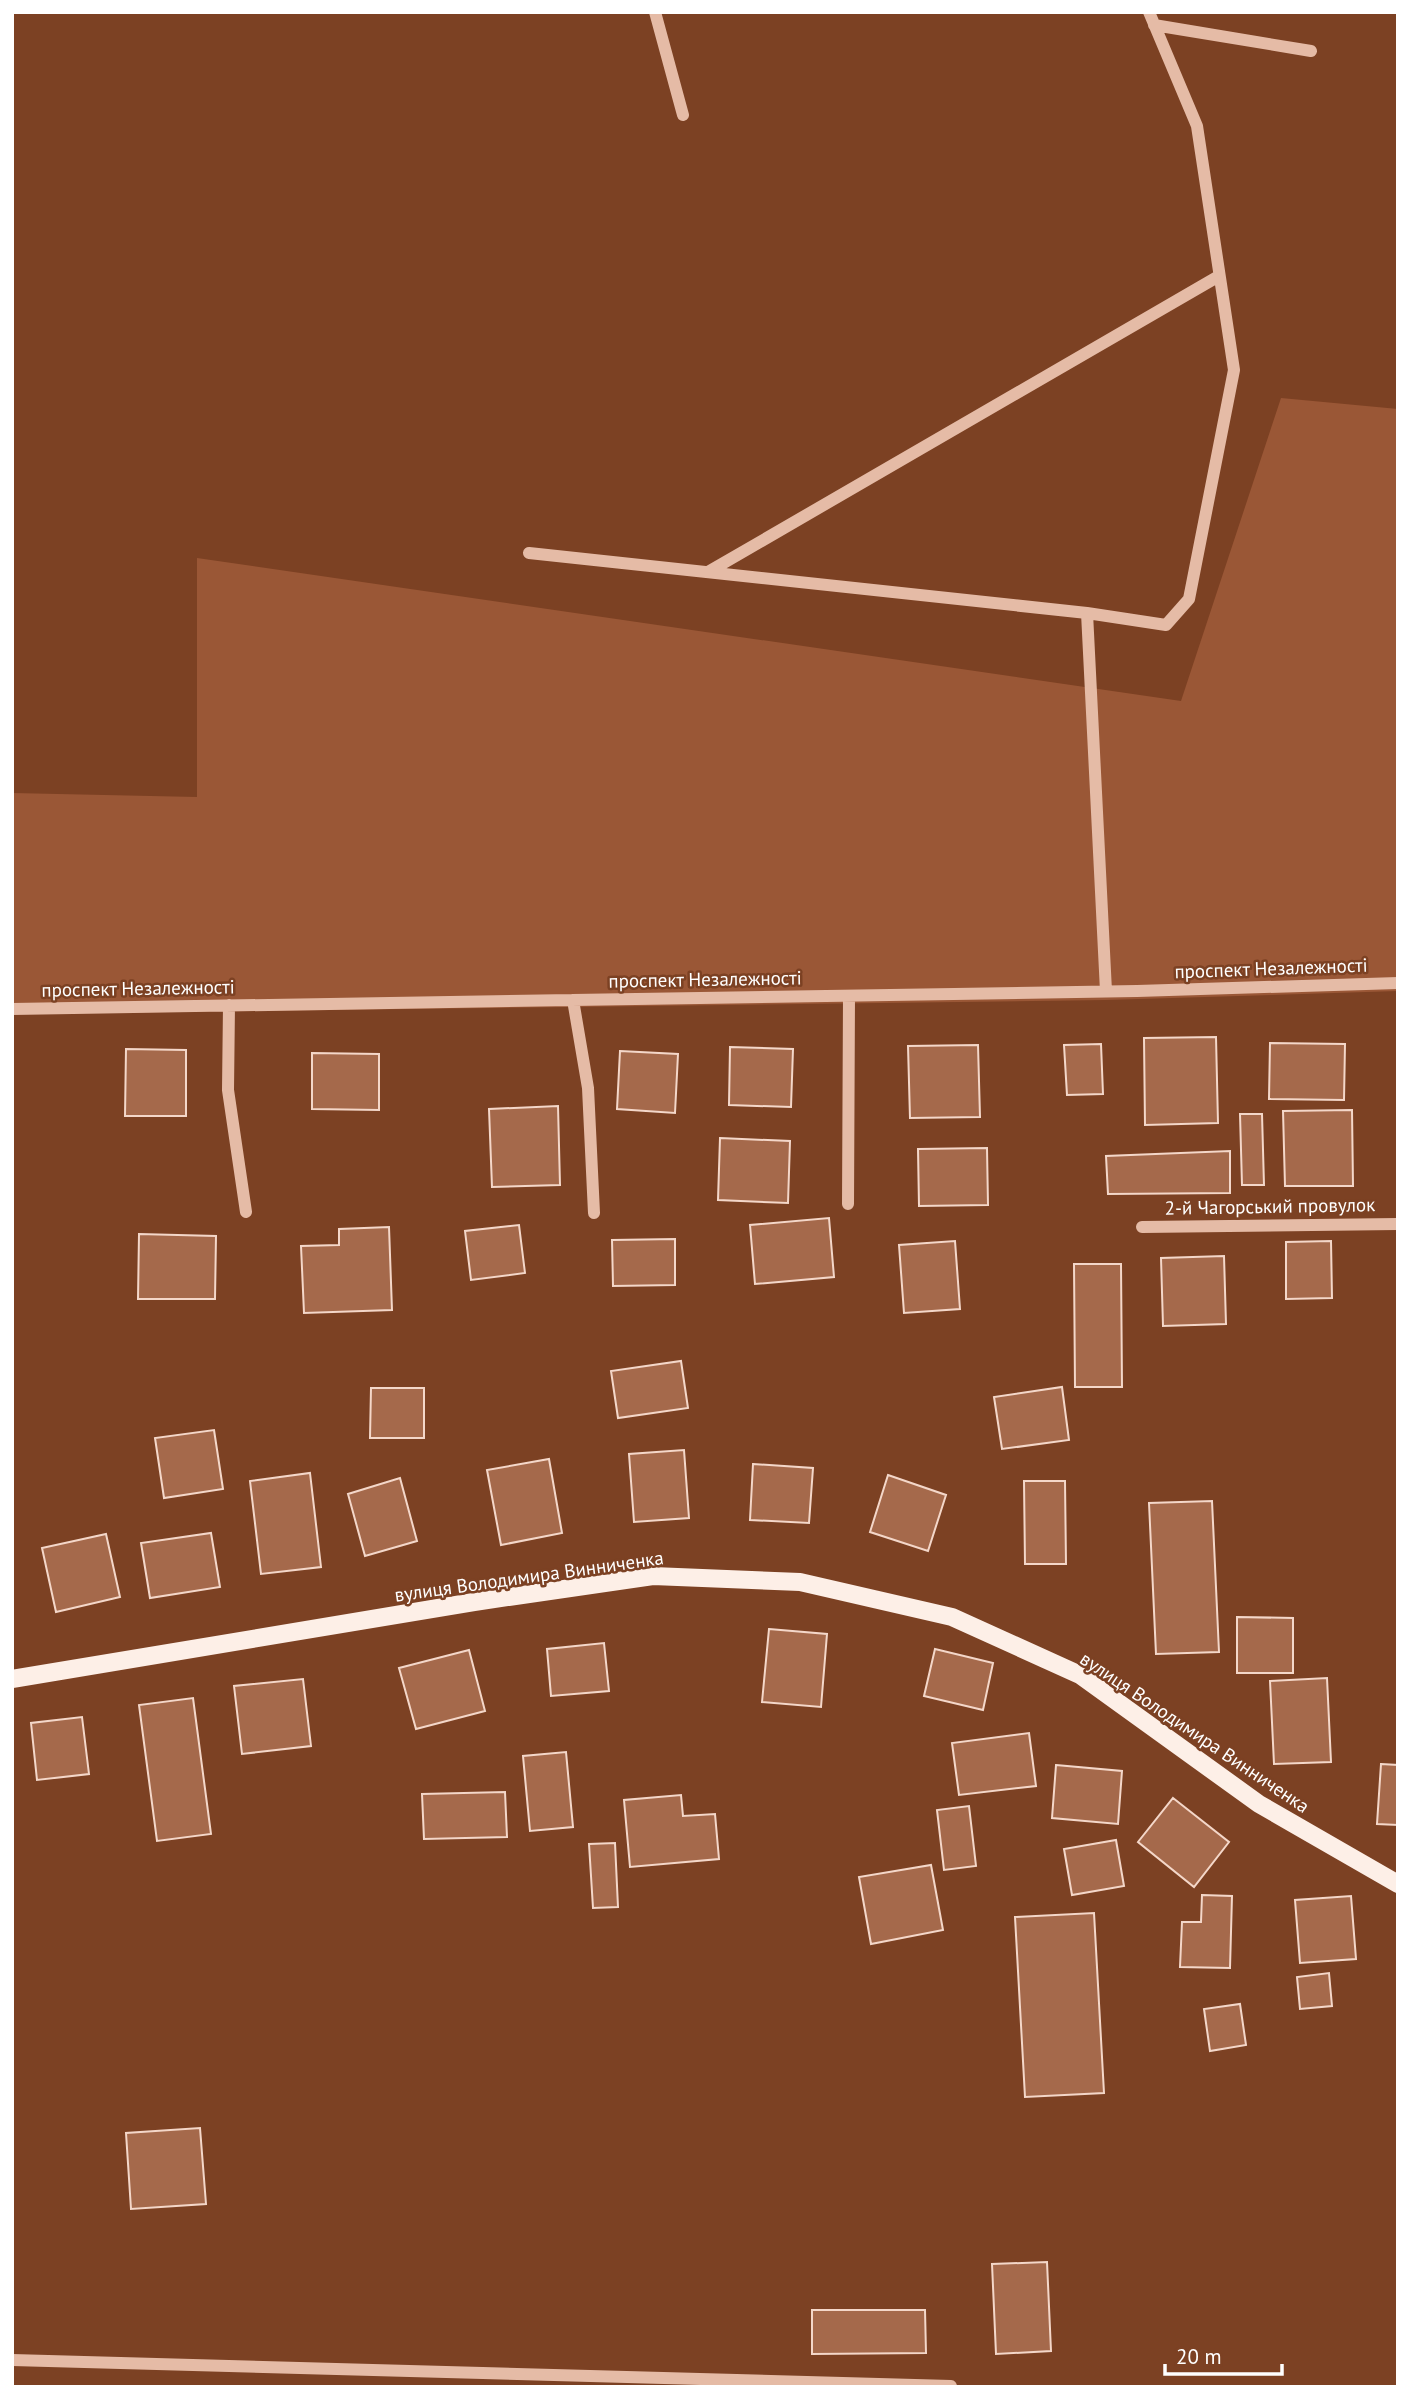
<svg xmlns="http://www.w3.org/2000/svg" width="1410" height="2399" font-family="'PT Sans',sans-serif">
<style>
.green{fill:#9a5736}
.building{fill:#a5694b;stroke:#f4d7c9;stroke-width:2}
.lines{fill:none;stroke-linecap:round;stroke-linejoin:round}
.minor{stroke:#e5bba6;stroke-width:12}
.major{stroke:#fdefe7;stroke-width:18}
.labels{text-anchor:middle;stroke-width:5;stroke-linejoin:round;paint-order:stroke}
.street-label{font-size:19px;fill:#fff;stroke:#7c4123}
</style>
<rect width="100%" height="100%" fill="#7c4123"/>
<path class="green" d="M1281,398L1398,409V991L1106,1000L12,1014V793L197,797V558L1181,701Z"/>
<path class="building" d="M1216,1037L1218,1123L1145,1125L1144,1038Z
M1270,1043L1345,1044L1344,1100L1269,1099Z
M1101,1044L1103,1094L1067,1095L1064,1045Z
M978,1045L980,1117L910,1118L908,1046Z
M730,1047L793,1049L791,1107L729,1105Z
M126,1049L186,1050V1116H125Z
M620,1051L678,1054L675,1113L617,1109Z
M312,1053L379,1054V1110L312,1109Z
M558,1106L560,1185L492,1187L489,1109Z
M1352,1110L1353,1186H1285L1283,1111Z
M1240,1114H1262L1264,1185H1242Z
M720,1138L790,1141L788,1203L718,1200Z
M987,1148L988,1205L919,1206L918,1149Z
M1230,1151V1193L1108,1194L1106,1156Z
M829,1218L834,1277L755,1284L750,1225Z
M519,1225L525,1273L471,1280L465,1231Z
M389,1227L392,1310L304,1313L301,1246L339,1245V1229Z
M139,1234L216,1236L215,1299H138Z
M675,1239V1285L613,1286L612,1240Z
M955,1241L960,1309L904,1313L899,1245Z
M1331,1241L1332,1298L1286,1299V1242Z
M1224,1256L1226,1324L1163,1326L1161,1258Z
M1074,1264H1121L1122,1387H1075Z
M681,1361L688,1408L618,1418L611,1371Z
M1062,1387L1069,1440L1002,1449L994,1397Z
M371,1388H424V1438H370Z
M214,1430L223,1489L164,1498L155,1438Z
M684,1450L689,1518L634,1522L629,1454Z
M549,1459L562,1533L501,1545L487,1470Z
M753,1464L813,1468L809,1523L750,1520Z
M310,1473L321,1567L261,1574L250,1481Z
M888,1475L946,1495L928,1551L870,1532Z
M400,1478L417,1541L365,1556L348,1494Z
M1024,1481H1065L1066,1564H1025Z
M1212,1501L1219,1652L1156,1654L1149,1503Z
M211,1533L220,1587L150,1598L141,1543Z
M106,1534L120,1597L56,1612L42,1548Z
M1237,1617L1293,1618V1673H1237Z
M769,1629L827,1634L821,1707L762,1702Z
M604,1643L609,1691L551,1696L547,1649Z
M935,1649L993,1663L983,1710L924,1696Z
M469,1650L485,1711L416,1729L399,1668Z
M1327,1678L1331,1762L1274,1764L1270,1681Z
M303,1679L311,1746L242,1754L234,1686Z
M193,1698L211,1834L157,1841L139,1705Z
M82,1717L89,1774L37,1780L31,1723Z
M1029,1733L1036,1786L959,1795L952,1743Z
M566,1752L573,1827L530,1831L523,1756Z
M1381,1764L1398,1765V1825L1377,1824Z
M1056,1765L1122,1771L1118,1824L1052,1818Z
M505,1792L507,1837L424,1839L422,1794Z
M681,1795L683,1816L715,1814L719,1859L630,1867L624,1800Z
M1173,1798L1229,1842L1194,1887L1138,1842Z
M969,1806L976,1866L944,1870L937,1810Z
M1116,1840L1124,1886L1072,1895L1064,1849Z
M615,1843L618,1907L593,1908L589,1844Z
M931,1865L943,1930L871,1944L859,1877Z
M1202,1895L1232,1896L1230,1968L1180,1967L1182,1922H1201Z
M1351,1896L1356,1959L1300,1963L1295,1900Z
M1094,1913L1104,2093L1025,2097L1015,1917Z
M1329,1973L1332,2006L1300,2009L1297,1977Z
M1240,2004L1246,2045L1210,2051L1204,2009Z
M200,2128L206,2204L131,2209L126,2133Z
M1047,2262L1051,2351L996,2354L992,2264Z
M812,2310H925L926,2353L812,2354Z"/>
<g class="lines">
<path class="minor" d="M655,12L683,115
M1154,25L1311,51
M529,553L1087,613L1106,991
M708,572L1219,276
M1087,613L1166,625L1189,599L1234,370L1197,126L1149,12
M573,1000L588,1088L594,1213
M229,1005L228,1090L246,1212
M12,1009L1137,991L1398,983
M848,1204L849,996
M1142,1227L1398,1224
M12,2360L951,2386"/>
<path class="major" d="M12,1679L474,1602L653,1576L800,1582L952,1617L1080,1675L1259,1804L1398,1884"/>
</g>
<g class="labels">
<g class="street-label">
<text transform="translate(1271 968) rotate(-2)" y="7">проспект Незалежності</text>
<text transform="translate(705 979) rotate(-1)" y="7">проспект Незалежності</text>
<text transform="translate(138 988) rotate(-1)" y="7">проспект Незалежності</text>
<text transform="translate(1270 1206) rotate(-1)" y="7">2-й Чагорський провулок</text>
<text transform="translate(529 1576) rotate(-8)" y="7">вулиця Володимира Винниченка</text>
<text transform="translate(1195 1732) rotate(34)" y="7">вулиця Володимира Винниченка</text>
</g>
</g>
<rect width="1410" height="2399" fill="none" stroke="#ffffff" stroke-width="28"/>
<path d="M1165 2364v10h117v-10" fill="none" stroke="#ffffff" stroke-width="3.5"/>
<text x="1176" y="2364" font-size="21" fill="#ffffff" stroke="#7c4123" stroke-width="5" paint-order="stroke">20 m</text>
</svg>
